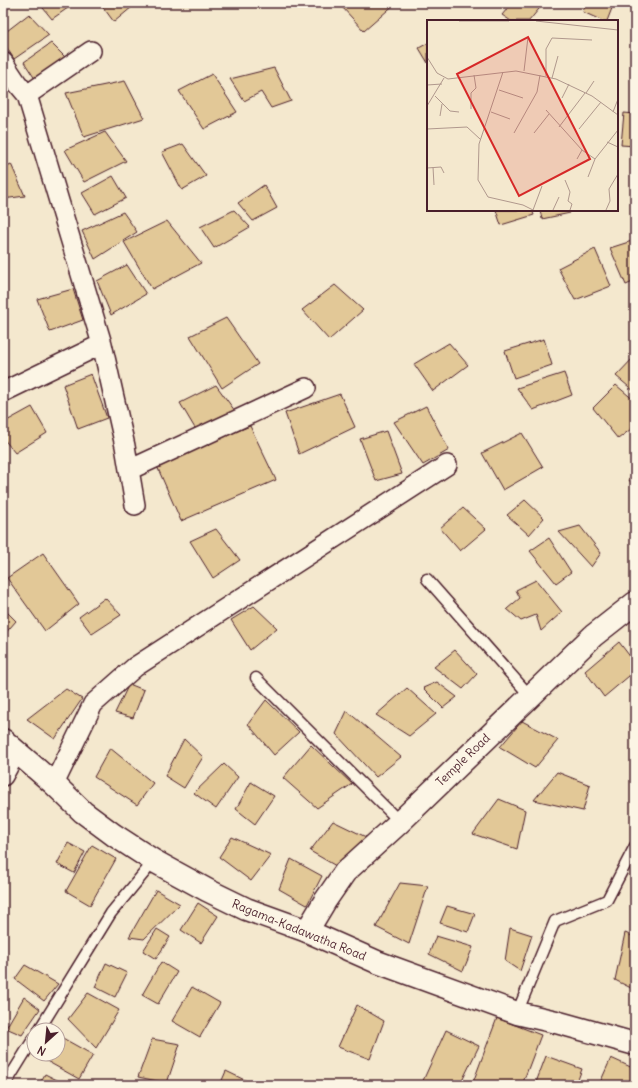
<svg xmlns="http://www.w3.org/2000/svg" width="638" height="1088" font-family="Delius,sans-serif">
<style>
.building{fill:#e2c897;stroke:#4a1f2b}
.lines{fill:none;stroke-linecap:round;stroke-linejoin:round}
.lane-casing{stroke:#4a1f2b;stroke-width:13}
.street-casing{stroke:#4a1f2b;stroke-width:22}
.secondary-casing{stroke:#4a1f2b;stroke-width:25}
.primary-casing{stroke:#4a1f2b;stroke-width:25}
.lane{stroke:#fcf5e5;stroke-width:10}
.street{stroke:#fcf5e5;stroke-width:19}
.secondary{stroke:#fcf5e5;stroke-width:22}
.primary{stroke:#fcf5e5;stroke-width:22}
.labels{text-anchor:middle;stroke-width:3.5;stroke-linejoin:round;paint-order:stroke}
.street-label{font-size:12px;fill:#4a1f2b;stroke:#fcf5e5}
.inset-road{fill:none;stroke:#b0988d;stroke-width:1}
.view{fill:#d62828;fill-opacity:0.15;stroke:#d62828;stroke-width:2}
.inset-edge{fill:none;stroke:#4a1f2b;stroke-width:2}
</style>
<rect width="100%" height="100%" fill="#f4e8ce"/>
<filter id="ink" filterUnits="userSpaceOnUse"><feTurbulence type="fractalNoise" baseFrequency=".025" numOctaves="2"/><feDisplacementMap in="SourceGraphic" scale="8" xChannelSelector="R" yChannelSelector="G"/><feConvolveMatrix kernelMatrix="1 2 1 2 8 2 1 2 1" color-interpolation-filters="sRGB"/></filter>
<g filter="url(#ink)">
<path class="building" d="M39,3H75L52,19Z
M100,3H130L132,7L114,22Z
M347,3H396L364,31L342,7Z
M512,3H543V4L529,21H511L502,15Z
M586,3H614L607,21H603L583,12Z
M29,14L49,35L14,59L3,42V34Z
M51,43L69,61L37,82L24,62Z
M428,43V63L419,48Z
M274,68L291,101L271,108L261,92L244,101L230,79Z
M212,74L237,112L204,129L179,91Z
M125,81L144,118L84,137L66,93Z
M624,113L635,114V146L621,145Z
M105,132L126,161L84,182L65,150Z
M183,144L206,176L182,190L162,152Z
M11,164L25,196L3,199V168Z
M113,176L126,198L95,214L82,193Z
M264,185L277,208L253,221L238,203Z
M234,210L250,227L214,248L200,227Z
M496,210H532L534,215L501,225Z
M540,210H569L570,213L542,219Z
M123,212L137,232L95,259L82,231Z
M167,221L201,263L152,289L124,242Z
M635,240V281L626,285L610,248Z
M595,249L611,286L575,300L558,268Z
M127,265L146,294L111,315L97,281Z
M335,285L363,310L329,340L302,310Z
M73,289L83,320L50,332L37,299Z
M226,318L258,364L222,388L190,336Z
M544,339L552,365L514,378L505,351Z
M449,343L468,365L433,391L414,364Z
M635,356V392L616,376Z
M564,373L572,395L533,410L517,388Z
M91,374L107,418L78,429L63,385Z
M216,385L235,411L196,430L180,403Z
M616,385L635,401V426L618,439L593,408Z
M340,394L355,427L299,454L285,413Z
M426,406L449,450L423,465L394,422Z
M32,407L47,433L15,453L3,438V423Z
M250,426L276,480L181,521L156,464Z
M386,431L402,474L376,481L360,439Z
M522,433L543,467L503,490L482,453Z
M635,474V487L628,479Z
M525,500L544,518L529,535L507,515Z
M463,508L486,529L460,551L440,528Z
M580,526L601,553L591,567L559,532Z
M216,529L240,560L213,578L190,541Z
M549,538L571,572L556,583L530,551Z
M43,553L79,604L45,631L7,578Z
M536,580L562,612L541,631L536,615L521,621L507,609L520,598L516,590Z
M105,598L121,615L92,634L79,617Z
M254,606L277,628L250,650L231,620Z
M3,608L16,621L3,636Z
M619,642L635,663V671L604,697L585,671Z
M455,650L477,674L463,689L434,667Z
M437,682L457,697L443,708L423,688Z
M129,684L144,690L133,718L115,713Z
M407,688L436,714L409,736L376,715Z
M66,689L82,699L55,739L27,719Z
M266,700L299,732L274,755L248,724Z
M347,711L401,757L376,777L336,734Z
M522,721L558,740L535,768L500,747Z
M184,739L203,757L184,788L165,776Z
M311,745L352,784L317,808L283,778Z
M110,748L153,783L137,805L94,777Z
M224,764L238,777L216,809L194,793Z
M557,772L590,785L583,811L534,800Z
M251,782L274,796L255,824L236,809Z
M499,799L525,810L517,849L473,834Z
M333,821L366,837L336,866L310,851Z
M232,837L271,855L251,881L219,857Z
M68,843L85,852L74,873L57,864Z
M92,845L116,859L90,905L66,891Z
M291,859L322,876L307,905L279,889Z
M400,883L428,886L409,944L376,927Z
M156,890L180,904L144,939L129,937Z
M198,903L218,916L201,943L181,930Z
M447,906L475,914L468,932L440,923Z
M510,928L532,935L520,971L505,961Z
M157,929L170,937L156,959L143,951Z
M625,933L635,937V990L615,980Z
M436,936L473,947L463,971L429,954Z
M161,962L177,972L158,1004L142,995Z
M106,963L127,973L115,997L95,987Z
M25,965L58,984L44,1001L15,979Z
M192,987L220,1003L200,1037L172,1021Z
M88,993L119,1010L96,1048L68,1019Z
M24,997L40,1009L22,1035L6,1028Z
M357,1005L384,1021L370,1059L338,1047Z
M497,1018L541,1035L522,1085H472Z
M446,1030L479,1046L460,1085H421Z
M59,1036L93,1055L79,1079L43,1059L46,1054H58V1038Z
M152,1039L180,1044L167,1083L138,1077Z
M546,1056L582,1069L576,1085H535Z
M611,1058L635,1069V1082L633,1085H599Z
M226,1071L255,1085H220Z
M45,1074L67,1085H39Z"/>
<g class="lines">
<g class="lane-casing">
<path id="lane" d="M427,579L530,696
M256,678L400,822
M517,1013L555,921L607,900L635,846
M39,1030L111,913L154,861
M5,1085L34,1038"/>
</g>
<g class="street-casing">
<path id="street" d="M3,62L17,83L27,95L91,51
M27,95L102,344L125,446L135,505
M3,392L102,344
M129,470L306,388
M3,776L16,752
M54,784L93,704L135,667L447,465"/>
</g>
<g class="secondary-casing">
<path id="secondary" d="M307,931L325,901L345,872L400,822L593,636L635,603"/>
</g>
<g class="primary-casing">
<path id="primary" d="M3,740L54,784L83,812L114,835L154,861L207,890L246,909L307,931L377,962L517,1013L556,1022L635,1044"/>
</g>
<use href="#lane" class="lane"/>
<use href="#street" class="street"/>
<use href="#secondary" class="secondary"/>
<use href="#primary" class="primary"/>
</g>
</g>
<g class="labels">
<g class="street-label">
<text transform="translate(463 760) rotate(-44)" y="4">Temple Road</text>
<text transform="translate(299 930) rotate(22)" y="4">Ragama-Kadawatha Road</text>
</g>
</g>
<g transform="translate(427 20)">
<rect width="191" height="191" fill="#f4e8ce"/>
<path class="inset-road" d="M32,1H82M109,1L191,10M0,37L10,53L21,59L89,51L129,59L165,76L191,95M97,51L101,17M76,52L52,124L51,160L61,177L96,185L106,190M119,56V29L125,18L165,20M125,58L131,36M0,65L15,64M72,70L96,78M159,73L167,61M8,76L23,91L32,92M135,78L142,64M0,86L17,58M44,89V73L49,68L47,55M119,90L155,130M64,92L83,99M186,92L191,79M13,96L15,84M132,107L158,73M0,109L40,107L53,119M152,109L174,82M87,113L110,72L113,55M107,113L122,94M180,122L191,127M150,139L155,130L168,139M6,147L7,165M0,148L14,147L17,153M161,157L168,139L191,110M138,160L143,172L141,181L145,184L143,190M106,190L115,166M126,190L132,177M179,190L183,181L182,169L191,154"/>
<path class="view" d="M101,17L163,139L92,176L30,54Z"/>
<rect width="191" height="191" class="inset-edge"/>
</g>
<rect width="638" height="1088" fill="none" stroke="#fcf5e5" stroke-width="16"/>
<rect x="8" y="8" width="622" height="1072" fill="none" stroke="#4a1f2b" stroke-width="1.5" filter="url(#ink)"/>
<g transform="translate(46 1042) rotate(207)"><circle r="19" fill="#fcf5e5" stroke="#b59f9b"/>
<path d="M0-3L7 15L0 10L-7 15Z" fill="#4a1f2b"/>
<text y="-6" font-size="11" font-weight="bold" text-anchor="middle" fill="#4a1f2b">N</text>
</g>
</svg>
